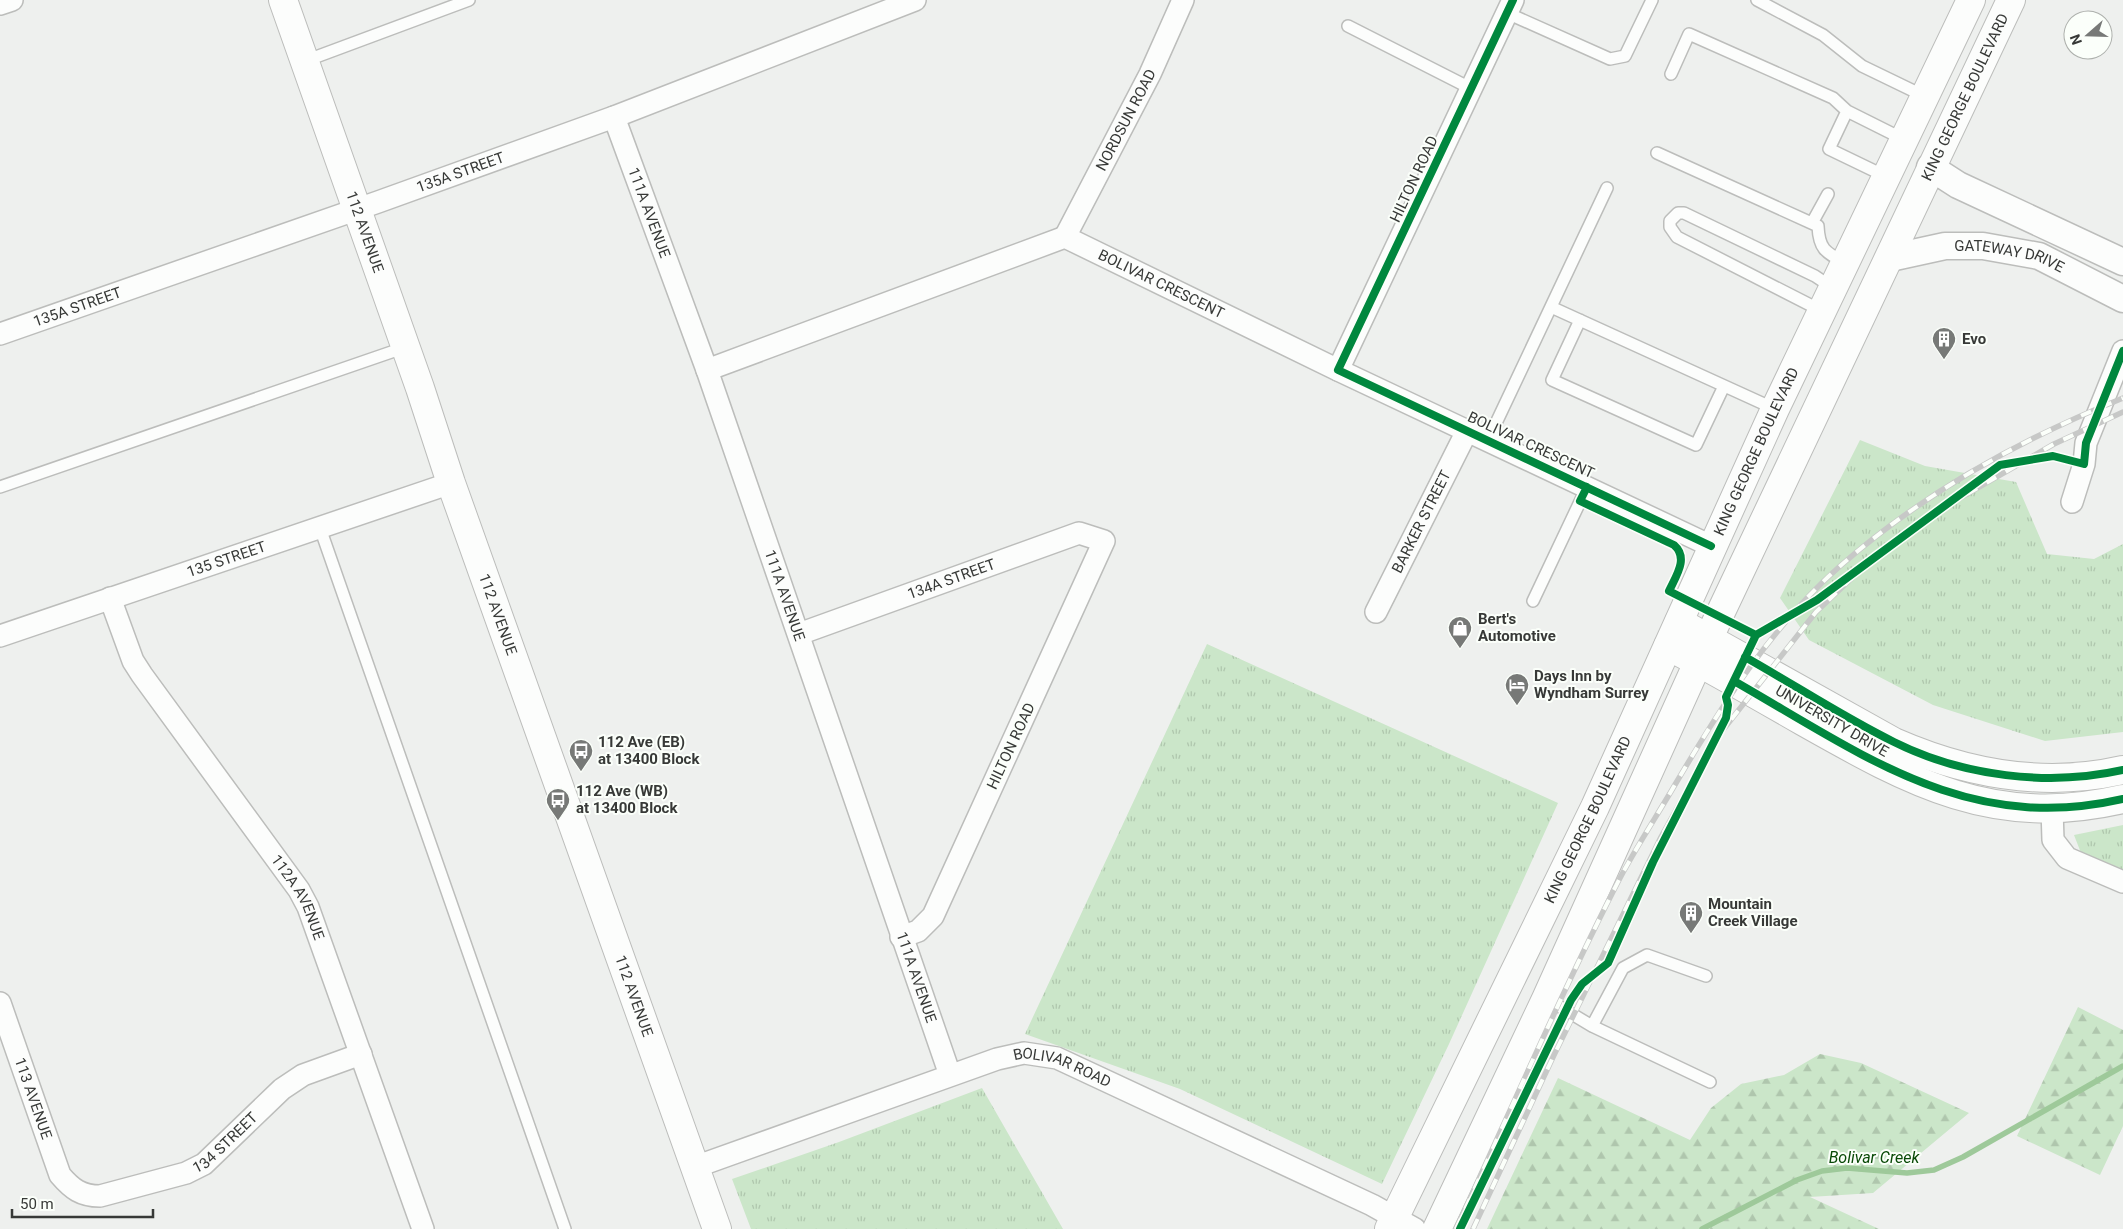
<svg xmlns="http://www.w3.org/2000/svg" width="2123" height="1229" font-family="Roboto,sans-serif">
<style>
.grass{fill:url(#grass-tufts)}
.forest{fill:url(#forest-firs)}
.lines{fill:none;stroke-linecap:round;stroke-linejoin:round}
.stream{stroke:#9ec99a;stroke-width:5.5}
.service-casing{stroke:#bcbdbb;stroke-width:14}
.minor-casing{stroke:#bcbdbb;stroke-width:24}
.tertiary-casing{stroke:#bcbdbb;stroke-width:29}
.secondary-casing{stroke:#bcbdbb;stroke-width:30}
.primary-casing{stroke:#bcbdbb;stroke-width:30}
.service{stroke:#fcfdfc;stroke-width:11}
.minor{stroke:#fcfdfc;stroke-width:21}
.tertiary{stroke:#fcfdfc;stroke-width:26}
.secondary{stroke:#fcfdfc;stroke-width:28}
.primary{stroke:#fcfdfc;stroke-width:28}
.rail-casing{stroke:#c7c8c7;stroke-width:5.5}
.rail{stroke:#fbfffa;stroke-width:4;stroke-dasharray:11;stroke-linecap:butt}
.cycleway-casing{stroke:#fbfffa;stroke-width:11}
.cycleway{stroke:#00873e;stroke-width:8}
.labels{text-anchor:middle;stroke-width:4;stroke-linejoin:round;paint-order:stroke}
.street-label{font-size:15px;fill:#373937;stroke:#fbfffa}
.poi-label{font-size:15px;font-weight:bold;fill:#373937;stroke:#fbfffa;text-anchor:start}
.water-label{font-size:16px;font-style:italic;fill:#084906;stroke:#fbfffa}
</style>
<defs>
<pattern id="grass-tufts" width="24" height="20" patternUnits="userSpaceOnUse" patternTransform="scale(1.25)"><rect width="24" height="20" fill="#cbe6c9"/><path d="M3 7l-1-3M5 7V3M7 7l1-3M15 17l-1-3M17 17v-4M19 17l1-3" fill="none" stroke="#afc6ad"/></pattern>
<pattern id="forest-firs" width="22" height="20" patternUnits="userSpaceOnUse" patternTransform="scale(1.25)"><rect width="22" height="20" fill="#cbe6c9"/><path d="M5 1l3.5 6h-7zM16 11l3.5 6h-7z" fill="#afc6ad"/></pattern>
</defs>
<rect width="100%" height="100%" fill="#eef0ee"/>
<path class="grass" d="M1860,440L1925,466L2016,482L2047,554L2094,559L2123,544V732L2045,741L1933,705L1809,640L1780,598Z
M1207,644L1558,803L1449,1044L1382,1184L1180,1089L1025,1034Z
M2123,825V872L2081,853L2074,835Z
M982,1088L1063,1229H751L732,1179L839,1142Z"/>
<path class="forest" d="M2078,1007L2123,1030V1126L2100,1175L2017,1136Z
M1820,1054L1861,1063L1969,1113L1873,1193L1810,1197L1879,1229H1487L1558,1078L1690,1140L1711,1108L1741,1084L1784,1075Z"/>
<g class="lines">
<path class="stream" d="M1702,1229L1797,1180L1822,1171L1847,1168L1907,1173L1934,1170L1963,1157L2123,1066"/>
<g class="service-casing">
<path id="service" d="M1757,0L1823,35L1862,66L1924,96
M1507,13L1610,59L1625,56L1652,0
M1348,26L1472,89
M305,61L469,0
M1671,74L1689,34L1833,98L1847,111
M1657,153L1818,226C1819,249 1825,252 1845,263
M1885,176L1829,149L1847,111L1903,139
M1812,223L1828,194
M1551,307L1775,409
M1822,311L1677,237L1670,227V221L1678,213H1684L1815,276L1833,288
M1580,320L1552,380L1696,445L1724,386
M1488,440L1607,188
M0,487L406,347
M320,528L565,1229
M1533,601L1587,487
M1547,999L1592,1026L1710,1082
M1592,1026L1623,968L1647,955L1706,976"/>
</g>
<g class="minor-casing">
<g id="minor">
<path d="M0,4L12,0"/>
<path id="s1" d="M614,117L707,370L950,1075"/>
<path id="s2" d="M1065,237L1150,74L1183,0"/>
<path id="s3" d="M0,334L378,202L614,117L915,0"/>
<path id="s4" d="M707,370L1065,237L1338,370L1711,546"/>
<path d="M1338,370L1513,0"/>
<path d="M2072,502L2084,464L2086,443L2123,351"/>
<path id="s5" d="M110,598L133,661L142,675L299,890L308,907L423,1229"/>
<path id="s6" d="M1376,612L1467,431"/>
<path id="s7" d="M799,634L1079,533L1104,541L933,916L918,931L901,937"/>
<path id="s8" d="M0,636L451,483"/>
<path d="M2052,809L2053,840L2067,858L2123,882"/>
<path id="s9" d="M0,1003L60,1175C72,1189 81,1196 100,1196L186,1173L204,1164L282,1089L303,1075L361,1054"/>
<path id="s10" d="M695,1167L997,1059L1024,1053L1057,1058L1372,1205L1415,1229"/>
</g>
</g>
<g class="tertiary-casing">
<g id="tertiary">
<path d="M1930,167L1958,185L2123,262"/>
<path id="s11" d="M1890,258L1945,246H1983L2039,256L2123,299"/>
</g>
</g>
<g class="secondary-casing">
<g id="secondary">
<path id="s12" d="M283,0L420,388L451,483L717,1229"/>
<path d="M1679,622L1894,742C1967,774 2044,788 2123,770"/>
<path d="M1668,646C1714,670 1759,696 1804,722C1912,783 1994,829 2123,799"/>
</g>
</g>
<g class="primary-casing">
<g id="primary">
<path id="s13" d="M1389,1229L1595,807L1775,409L1971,0"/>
<path id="s14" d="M1437,1229L1546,999L1719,616L2011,0"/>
</g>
</g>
<use href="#service" class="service"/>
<use href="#minor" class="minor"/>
<use href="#tertiary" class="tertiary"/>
<use href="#secondary" class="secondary"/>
<use href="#primary" class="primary"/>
<g class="rail-casing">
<path id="rail" d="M1456,1229C1510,1112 1561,993 1620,878C1637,846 1658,814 1676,783C1722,705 1771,627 1839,567C1922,494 2021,439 2123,398
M1473,1229L1554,1055L1661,837L1715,740L1816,612L1871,560L1920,521L2054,444L2123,412"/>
</g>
<use href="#rail" class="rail"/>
<g class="cycleway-casing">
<path id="cycleway" d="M1513,0L1338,370L1711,546
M1587,487L1580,501L1674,545C1689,558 1676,576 1669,591L1756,635
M1745,657C1795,685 1843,717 1894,742C1962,776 2048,787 2123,770
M1734,681C1862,754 1967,835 2123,799
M1460,1229L1571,1000L1582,984L1608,963L1653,862L1726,718L1728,705L1726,697L1756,635L1817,600L2000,465L2053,456L2084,464L2086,443L2123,351"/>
</g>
<use href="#cycleway" class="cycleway"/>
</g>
<defs>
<g id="building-pin" transform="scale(1.25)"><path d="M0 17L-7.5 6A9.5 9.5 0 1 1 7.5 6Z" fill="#777977" stroke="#fbfffa"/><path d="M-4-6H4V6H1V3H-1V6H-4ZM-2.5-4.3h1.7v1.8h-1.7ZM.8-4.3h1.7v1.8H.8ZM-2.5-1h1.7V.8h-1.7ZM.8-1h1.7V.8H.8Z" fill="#fff"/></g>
<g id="shop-pin" transform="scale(1.25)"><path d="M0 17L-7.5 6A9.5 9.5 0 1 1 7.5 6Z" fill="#777977" stroke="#fbfffa"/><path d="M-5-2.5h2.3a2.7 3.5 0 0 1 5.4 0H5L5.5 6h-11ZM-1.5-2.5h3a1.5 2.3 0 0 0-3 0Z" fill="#fff"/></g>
<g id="hotel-pin" transform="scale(1.25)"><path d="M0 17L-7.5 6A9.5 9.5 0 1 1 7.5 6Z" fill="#777977" stroke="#fbfffa"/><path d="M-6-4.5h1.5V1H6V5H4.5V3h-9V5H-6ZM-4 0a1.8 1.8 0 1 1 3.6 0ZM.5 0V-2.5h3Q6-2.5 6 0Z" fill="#fff"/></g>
<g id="bus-pin" transform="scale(1.25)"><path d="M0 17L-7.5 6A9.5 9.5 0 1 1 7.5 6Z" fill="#777977" stroke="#fbfffa"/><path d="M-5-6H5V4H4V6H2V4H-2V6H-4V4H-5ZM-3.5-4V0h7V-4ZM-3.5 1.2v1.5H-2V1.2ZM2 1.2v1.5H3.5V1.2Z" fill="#fff"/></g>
</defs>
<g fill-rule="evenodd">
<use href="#building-pin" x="1944" y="339"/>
<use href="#shop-pin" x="1460" y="628"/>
<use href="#hotel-pin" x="1517" y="685"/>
<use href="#bus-pin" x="581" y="751"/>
<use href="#bus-pin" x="558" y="800"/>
<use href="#building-pin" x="1691" y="913"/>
</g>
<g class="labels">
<g class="street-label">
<text dy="5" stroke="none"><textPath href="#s14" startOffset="1249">KING GEORGE BOULEVARD</textPath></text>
<text dy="5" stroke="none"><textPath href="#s2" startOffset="132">NORDSUN ROAD</textPath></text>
<text dy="5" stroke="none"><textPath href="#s3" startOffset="488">135A STREET</textPath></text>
<text transform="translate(1414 179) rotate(-65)" y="5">HILTON ROAD</text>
<text dy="5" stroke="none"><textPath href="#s1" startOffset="102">111A AVENUE</textPath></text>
<text dy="5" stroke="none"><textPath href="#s12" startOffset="246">112 AVENUE</textPath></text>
<text dy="5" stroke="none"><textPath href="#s11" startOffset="122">GATEWAY DRIVE</textPath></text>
<text dy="5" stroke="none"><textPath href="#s4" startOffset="489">BOLIVAR CRESCENT</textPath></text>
<text dy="5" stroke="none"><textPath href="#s3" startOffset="82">135A STREET</textPath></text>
<text transform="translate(1531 445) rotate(25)" y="5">BOLIVAR CRESCENT</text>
<text dy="5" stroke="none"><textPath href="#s13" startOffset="860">KING GEORGE BOULEVARD</textPath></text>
<text dy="5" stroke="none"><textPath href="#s6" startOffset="101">BARKER STREET</textPath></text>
<text dy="5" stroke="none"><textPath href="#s8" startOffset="239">135 STREET</textPath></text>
<text dy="5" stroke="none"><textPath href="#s7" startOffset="162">134A STREET</textPath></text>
<text dy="5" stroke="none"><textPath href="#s1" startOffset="508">111A AVENUE</textPath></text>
<text dy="5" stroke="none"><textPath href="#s12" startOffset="651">112 AVENUE</textPath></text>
<text transform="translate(1832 721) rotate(30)" y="5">UNIVERSITY DRIVE</text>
<text transform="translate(1011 746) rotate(-65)" y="5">HILTON ROAD</text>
<text dy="5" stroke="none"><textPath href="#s13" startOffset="455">KING GEORGE BOULEVARD</textPath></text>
<text dy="5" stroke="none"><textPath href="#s5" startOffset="356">112A AVENUE</textPath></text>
<text dy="5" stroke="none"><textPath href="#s1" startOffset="912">111A AVENUE</textPath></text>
<text dy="5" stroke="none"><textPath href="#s12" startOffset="1056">112 AVENUE</textPath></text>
<text dy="5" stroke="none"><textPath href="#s10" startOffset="389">BOLIVAR ROAD</textPath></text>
<text dy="5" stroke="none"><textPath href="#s9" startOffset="101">113 AVENUE</textPath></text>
<text dy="5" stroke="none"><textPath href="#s9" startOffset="368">134 STREET</textPath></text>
</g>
<g class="poi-label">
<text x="1962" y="344">Evo</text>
<text x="1478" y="624">Bert's<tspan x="1478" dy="17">Automotive</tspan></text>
<text x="1534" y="681">Days Inn by<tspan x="1534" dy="17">Wyndham Surrey</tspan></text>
<text x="598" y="747">112 Ave (EB)<tspan x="598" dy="17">at 13400 Block</tspan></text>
<text x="576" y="796">112 Ave (WB)<tspan x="576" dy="17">at 13400 Block</tspan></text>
<text x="1708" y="909">Mountain<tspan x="1708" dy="17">Creek Village</tspan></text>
</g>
<g class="water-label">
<text x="1874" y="1163">Bolivar Creek</text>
</g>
</g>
<g transform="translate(2088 35) rotate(250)"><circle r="24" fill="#fbfffa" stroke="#adb0ac"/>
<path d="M0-4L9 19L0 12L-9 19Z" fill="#777977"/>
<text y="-8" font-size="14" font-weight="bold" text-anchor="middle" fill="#373937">N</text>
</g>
<path d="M12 1209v8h141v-8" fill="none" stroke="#373937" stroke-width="2.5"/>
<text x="20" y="1209" font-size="15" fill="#373937" stroke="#fbfffa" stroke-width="4" paint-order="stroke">50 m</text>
</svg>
